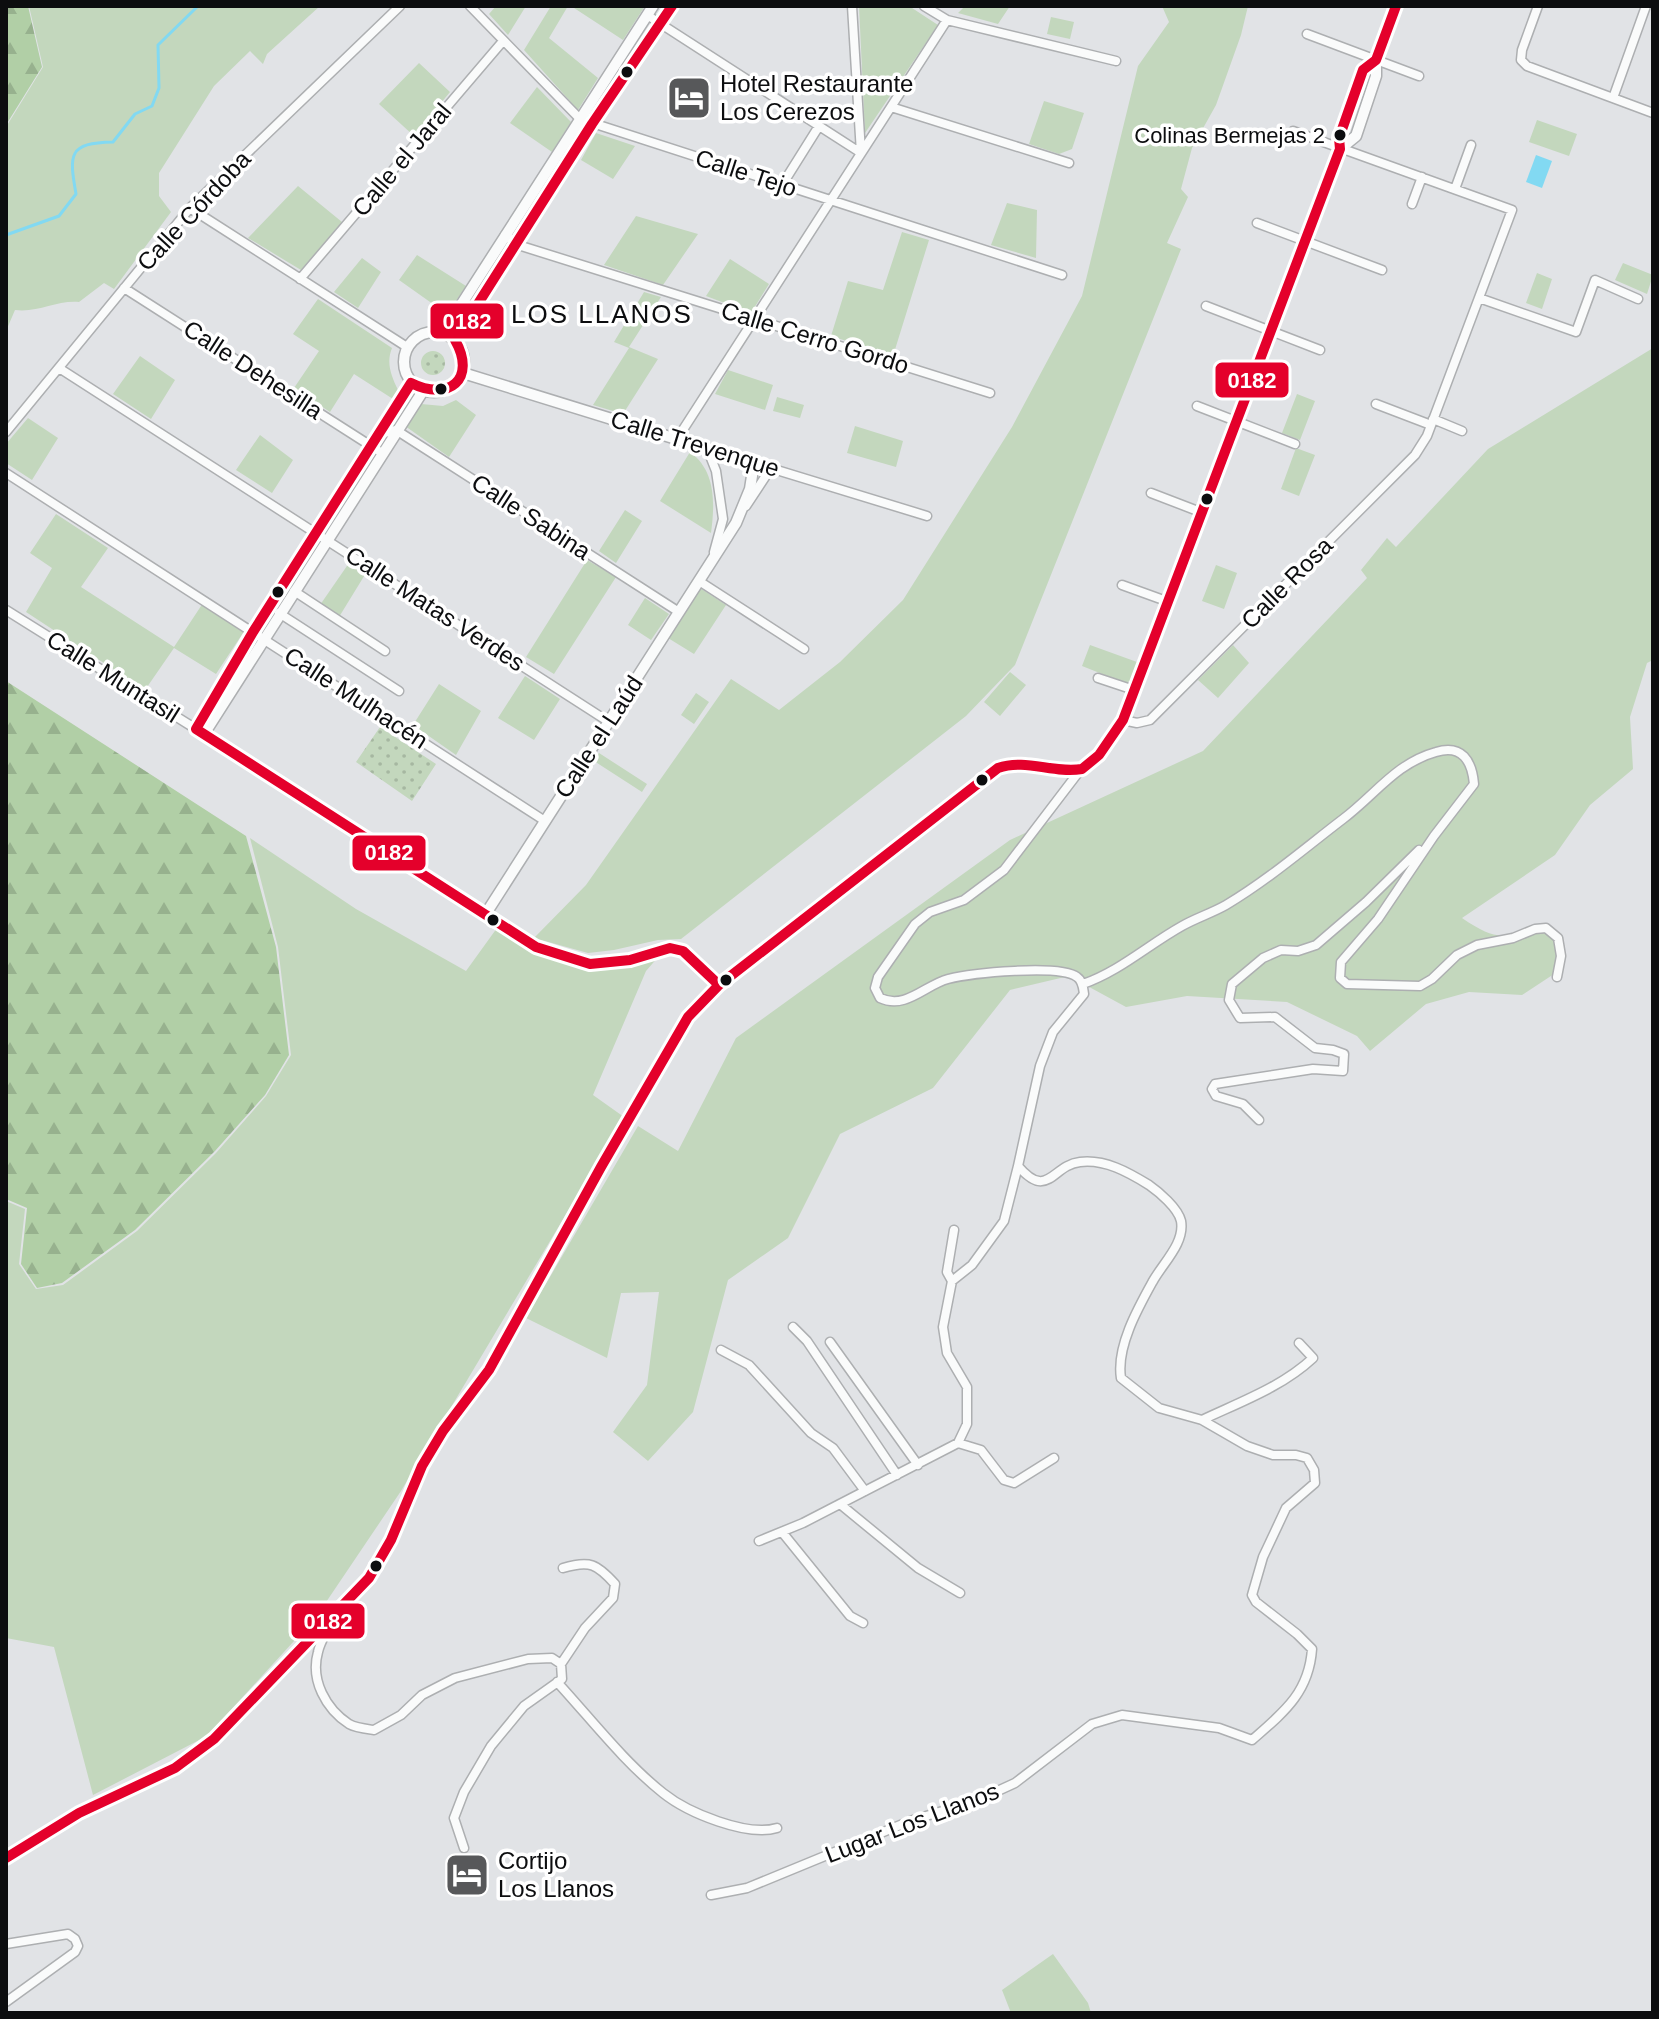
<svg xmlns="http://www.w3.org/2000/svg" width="1659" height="2019" font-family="Helvetica,sans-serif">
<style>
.grass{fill:#c3d7bd}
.forest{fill:url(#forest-firs)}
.park{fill:url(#park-dots)}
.water{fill:#82d9f2}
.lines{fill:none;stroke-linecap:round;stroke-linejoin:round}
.stream{stroke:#82d9f2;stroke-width:3}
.minor-casing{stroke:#adafb1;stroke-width:11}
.tertiary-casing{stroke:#adafb1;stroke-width:13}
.minor{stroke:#fafbfb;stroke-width:8}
.tertiary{stroke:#fafbfb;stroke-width:10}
.bus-1-casing{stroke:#fff;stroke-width:16}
.bus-1{stroke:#e4002b;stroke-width:10}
.bus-dot{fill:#0c0d0f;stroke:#fff;stroke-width:3}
.labels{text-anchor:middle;stroke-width:7;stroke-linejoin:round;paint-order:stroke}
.bus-label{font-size:22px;fill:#0c0d0f;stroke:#fff;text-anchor:end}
.poi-label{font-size:24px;fill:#0c0d0f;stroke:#fff;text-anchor:start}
.street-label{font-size:24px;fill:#0c0d0f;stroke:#fff}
.neighbourhood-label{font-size:26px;letter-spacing:2px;fill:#0c0d0f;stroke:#fff}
.line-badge{stroke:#fff;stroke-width:3}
.badge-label{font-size:22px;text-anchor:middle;font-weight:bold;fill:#fff}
</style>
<defs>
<pattern id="forest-firs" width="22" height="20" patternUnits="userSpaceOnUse" patternTransform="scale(2)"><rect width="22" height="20" fill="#b1cfa6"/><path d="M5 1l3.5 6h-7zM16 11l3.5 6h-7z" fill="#97b18e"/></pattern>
<pattern id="park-dots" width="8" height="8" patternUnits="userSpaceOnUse" patternTransform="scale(2)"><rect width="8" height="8" fill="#c3d7bd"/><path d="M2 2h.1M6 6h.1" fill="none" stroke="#a6b7a1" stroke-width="1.8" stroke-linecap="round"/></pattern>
</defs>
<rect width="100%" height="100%" fill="#e1e3e6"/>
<path class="grass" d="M29,6H320L267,54L263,64L250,51L214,86L159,173V196L171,212L114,289L104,283L79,302C57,300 38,313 15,310L6,331V127L43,67Z
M496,6H526L508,35L489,14Z
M551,6H568L549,38L598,78L578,110L524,50Z
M571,6H645L623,40Z
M859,6H909L938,25L865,133Z
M965,6H1010L998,24L958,13Z
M1162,6H1248L1241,35L1216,105L1192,148L1181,189L1188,197L1167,243L1181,249L1015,665L966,716L681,939L658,940L614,950L588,953L534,938L586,885L731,679L779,710L840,662L903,600L1012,427L1082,296L1138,66L1169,22Z
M1051,17L1074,22L1070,39L1047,34Z
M419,63L450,92L414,136L379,104Z
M537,87L571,122L552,152L510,123Z
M1044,101L1084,113L1072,149L1059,154L1029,144Z
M1537,120L1577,134L1569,156L1529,142Z
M596,133L635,146L613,179L581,160Z
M298,186L342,222L301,270L248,238Z
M1007,203L1037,210L1036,258L991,245Z
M636,216L698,234L663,285L604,265Z
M902,232L929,240L893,356L831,336L848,281L883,290Z
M417,255L466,286L447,314L399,280Z
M362,258L381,272L358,308L334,292Z
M730,259L769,284L751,313L706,296Z
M1623,263L1653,275L1647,294L1615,280Z
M1537,273L1552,279L1542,309L1526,303Z
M644,292L661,297L629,347L658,359L623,414L593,405L629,348L614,342Z
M318,299L392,348C386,363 391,375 398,390L393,399L354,374L330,412L294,388L319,351L293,334Z
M1653,348V660L1647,663L1630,717L1633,769L1590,805L1555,855L1462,918C1499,943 1503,937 1544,925L1565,946L1554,974L1522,995L1469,992L1426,1004L1370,1051L1357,1036L1287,1002L1187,996L1126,1007L1069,976L1010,990L933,1088L840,1134L788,1238L728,1280L693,1412L648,1461L613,1432L647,1385L659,1292L621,1293L607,1358L526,1318L638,1126L678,1151L736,1038L1010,840L1203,751L1367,578L1361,570L1387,538L1396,547L1488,449Z
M140,356L175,380L151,419L113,394Z
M728,370L773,385L765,410L715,394Z
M1297,394L1315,401L1300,440L1282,433Z
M777,397L804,405L800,418L773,411Z
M456,400L476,415L449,457L405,426L421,404L443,406Z
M28,418L58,438L32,480L6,463V444Z
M855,426L903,441L896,467L847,453Z
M260,435L293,460L272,493L236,470Z
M1296,448L1315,455L1299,496L1281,489Z
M690,452C716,471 715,503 711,533L660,501Z
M625,510L642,521L616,563L599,551Z
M56,514L108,548L81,587L174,647L203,603L245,630L216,674L174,648L145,690L26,612L52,568L30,553Z
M587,560L616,577L554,674L526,657Z
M349,563L366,573L339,617L320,605Z
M1216,565L1237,573L1224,609L1202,601Z
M700,588L726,605L694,654L668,638Z
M645,598L669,614L651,640L628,625Z
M1090,645L1137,662L1130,681L1125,683L1082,666Z
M1233,645L1249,663L1218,698L1198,680Z
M1010,672L1026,685L1000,716L984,702Z
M525,676L560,699L534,740L498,718Z
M439,684L481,711L456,755L413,725Z
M696,693L709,702L694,724L681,715Z
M599,753L647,784L642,792L594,761Z
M250,838L356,909L466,971L497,928L530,951L593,967L616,968L659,956L646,971L593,1095L624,1117L401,1491L316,1617L207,1736L93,1795L54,1647L6,1638V1201L25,1209L19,1264L36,1289L63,1285L137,1231L216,1153L266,1096L291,1055L278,947Z
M1053,1954L1088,2003L1091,2013H1011L1002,1990Z"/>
<path class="forest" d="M6,6H28L42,67L6,125Z
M6,681L246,836L276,947L289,1055L265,1095L215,1151L135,1230L62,1283L37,1288L21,1264L27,1208L6,1199Z"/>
<path class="park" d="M421 363a12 12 0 1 1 24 0a12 12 0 1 1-24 0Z
M380,727L436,764L412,801L356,762Z"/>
<path class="water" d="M1536,155L1552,161L1542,188L1526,182Z"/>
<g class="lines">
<path class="stream" d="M6,235L59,216L76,194C69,154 68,143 113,142L135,114L152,106L159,88L158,45L198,6"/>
<g class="minor-casing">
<path id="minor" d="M470,6L580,119L1062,275
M852,6L861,153
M924,6L947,20L1116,61
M1538,6L1522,50L1521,60L1527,66L1653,113
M647,15L861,153
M1307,34L1419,76
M1613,98L1646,6
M891,107L1069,163
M782,185L819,126
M1455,189L1471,145
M1412,204L1422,177
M190,208L407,347
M1257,223L1382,270
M505,235L518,245L990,393
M300,279L503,41
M124,288L382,453
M1479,298L1576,332L1595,280L1638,299
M1206,306L1320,350
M59,368L609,722
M1376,404L1431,425
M1197,406L1295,444
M1433,419L1462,431
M6,432L190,208L400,6
M380,434L396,430L679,612
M677,439L947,20
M707,448L716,471L723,519L714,552
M754,463L927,516
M6,473L545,821
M1151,493L1203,513
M746,506L771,468
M699,581L804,649
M1122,585L1169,602
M294,591L385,651
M6,610L196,729
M279,613L399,691
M1098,678L1134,690
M1123,720L1137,723L1150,720L1415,455L1427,436L1512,210L1293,131
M1083,984C1120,971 1148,945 1182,926C1196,918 1212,913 1226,905C1268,880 1305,848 1343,819C1375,795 1396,763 1436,752C1462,744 1472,761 1474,784L1434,836L1378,919L1341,962L1340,978L1347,984L1420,986L1432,979L1457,955L1477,945L1513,938L1535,929L1546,928L1558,938L1561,956L1557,977
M1259,1120L1243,1104L1216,1096L1212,1089L1215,1084L1313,1069L1343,1071L1344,1054L1333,1050L1315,1048L1275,1017L1240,1018L1229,1000L1232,984L1263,958L1281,950L1298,951L1316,945L1366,902L1419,850
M952,1281L947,1272L954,1230
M793,1327L807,1341L897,1475
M830,1342L918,1465
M721,1350L749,1365L811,1433L833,1448L865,1491
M1202,1420C1240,1402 1282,1387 1313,1358L1299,1343
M958,1443L981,1450L1004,1480L1014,1483L1054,1458
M840,1504L918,1568L960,1593
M782,1532L850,1616L863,1623
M759,1541L803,1523L958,1443L967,1424V1387L947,1353L943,1327L952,1281L972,1265L1004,1221L1018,1166
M331,1622C327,1632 320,1642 318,1652C310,1680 326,1709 349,1724C356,1728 367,1729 374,1730L401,1715L422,1695L455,1678L528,1659L552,1658L561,1664L562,1679L524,1706L491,1746L464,1792L454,1818L464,1848
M561,1664L585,1628L613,1598L615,1584C597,1564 590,1560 563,1568
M557,1682C591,1719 624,1762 663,1793C688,1813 747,1837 777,1828
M6,1858L79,1813L175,1768L214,1739L369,1578L391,1540L422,1466L443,1431L489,1370L601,1167L638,1107L688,1017L719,985
M711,1895L747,1888L910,1821L978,1800L1015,1783L1092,1724L1122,1715L1219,1728L1252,1740C1283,1713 1309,1693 1312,1649L1297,1634L1256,1602L1252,1595L1263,1557L1286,1508L1315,1483L1314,1470L1307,1458L1296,1455H1273L1247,1446L1202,1420L1159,1408L1121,1378C1116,1347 1138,1308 1153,1281C1163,1263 1185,1243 1181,1221C1178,1208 1159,1192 1149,1185C1128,1172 1105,1159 1080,1162C1052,1165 1048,1201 1018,1166L1040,1066L1053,1032L1084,994C1083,988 1083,981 1077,977C1060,964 971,973 948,979C925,985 906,1010 880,998L875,988L878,977L915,924L930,912L964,900L1004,870L1081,769
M6,1944L68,1934L75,1939L78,1946L75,1952L6,2002"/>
</g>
<g class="tertiary-casing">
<path id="tertiary" d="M1340,149L1356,136L1376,76V60L1396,6
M404 362a30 30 0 1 1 60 0a30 30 0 1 1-60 0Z
M443,333L653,6
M455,340L592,124L672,6
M463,373L754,463L750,489L736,523L485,915
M411,383L253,632L196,729L536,947L590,964L630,960L670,948L683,951L719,985L998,768C1023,755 1060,776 1082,769C1095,765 1115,732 1123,720L1340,149L1339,138L1363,70L1376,60
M204,734L423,391"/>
</g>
<use href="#minor" class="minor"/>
<use href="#tertiary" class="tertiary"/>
<g class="bus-1-casing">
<path id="bus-1" d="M672,6L592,124L455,340C477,379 449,402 411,383L253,632L196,729L536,947L590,964L630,960L670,948L683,951L719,985
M6,1858L79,1813L175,1768L214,1739L369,1578L391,1540L422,1466L443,1431L489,1370L601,1167L688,1017L719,985L998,768C1026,758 1053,774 1082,769L1099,755L1123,720L1340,149L1339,138L1363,70L1376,60L1396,6"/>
</g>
<use href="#bus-1" class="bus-1"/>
</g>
<defs>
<g id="hotel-square" transform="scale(2.3)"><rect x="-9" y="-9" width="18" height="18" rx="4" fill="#57585a" stroke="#fff"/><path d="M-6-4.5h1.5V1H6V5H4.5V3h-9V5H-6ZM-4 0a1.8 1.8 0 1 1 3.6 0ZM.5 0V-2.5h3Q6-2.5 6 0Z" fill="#fff"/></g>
</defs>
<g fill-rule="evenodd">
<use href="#hotel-square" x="689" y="98"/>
<use href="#hotel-square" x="467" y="1875"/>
</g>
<g class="bus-dot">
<circle cx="627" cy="72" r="7"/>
<circle cx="1340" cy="135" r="7"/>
<circle cx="441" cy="389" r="7"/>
<circle cx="1207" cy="499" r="7"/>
<circle cx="278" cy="592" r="7"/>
<circle cx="982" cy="780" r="7"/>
<circle cx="493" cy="920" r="7"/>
<circle cx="726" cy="980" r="7"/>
<circle cx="376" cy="1566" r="7"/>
</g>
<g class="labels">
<g class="bus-label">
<text x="1325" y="143">Colinas Bermejas 2</text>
</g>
<g class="poi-label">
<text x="720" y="92">Hotel Restaurante<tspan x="720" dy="28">Los Cerezos</tspan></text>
<text x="498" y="1869">Cortijo<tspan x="498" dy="28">Los Llanos</tspan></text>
</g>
<g class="street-label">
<text transform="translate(402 160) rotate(-50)" y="8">Calle el Jaral</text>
<text transform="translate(746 173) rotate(18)" y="8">Calle Tejo</text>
<text transform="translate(194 211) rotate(-47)" y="8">Calle Córdoba</text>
<text transform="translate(815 338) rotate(17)" y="8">Calle Cerro Gordo</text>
<text transform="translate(253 370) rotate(33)" y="8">Calle Dehesilla</text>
<text transform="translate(695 444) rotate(17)" y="8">Calle Trevenque</text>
<text transform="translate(531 517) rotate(33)" y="8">Calle Sabina</text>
<text transform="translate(1287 583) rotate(-45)" y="8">Calle Rosa</text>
<text transform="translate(435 609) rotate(33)" y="8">Calle Matas Verdes</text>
<text transform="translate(113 677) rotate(32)" y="8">Calle Muntasil</text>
<text transform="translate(356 698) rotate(33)" y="8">Calle Mulhacén</text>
<text transform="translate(599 737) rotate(-57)" y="8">Calle el Laúd</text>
<text transform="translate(912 1823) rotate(-21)" y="8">Lugar Los Llanos</text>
</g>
<g class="neighbourhood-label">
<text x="602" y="323">LOS LLANOS</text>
</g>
</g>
<g class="line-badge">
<rect x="429" y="302" width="76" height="38" rx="8" fill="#e4002b"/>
<rect x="1214" y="361" width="76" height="38" rx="8" fill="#e4002b"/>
<rect x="351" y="834" width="76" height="38" rx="8" fill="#e4002b"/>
<rect x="290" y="1602" width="76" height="38" rx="8" fill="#e4002b"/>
</g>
<g class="badge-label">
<text x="467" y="329">0182</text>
<text x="1252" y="388">0182</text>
<text x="389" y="860">0182</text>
<text x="328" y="1629">0182</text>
</g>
<rect width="1659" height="2019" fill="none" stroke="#0c0d0f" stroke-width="16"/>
</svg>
